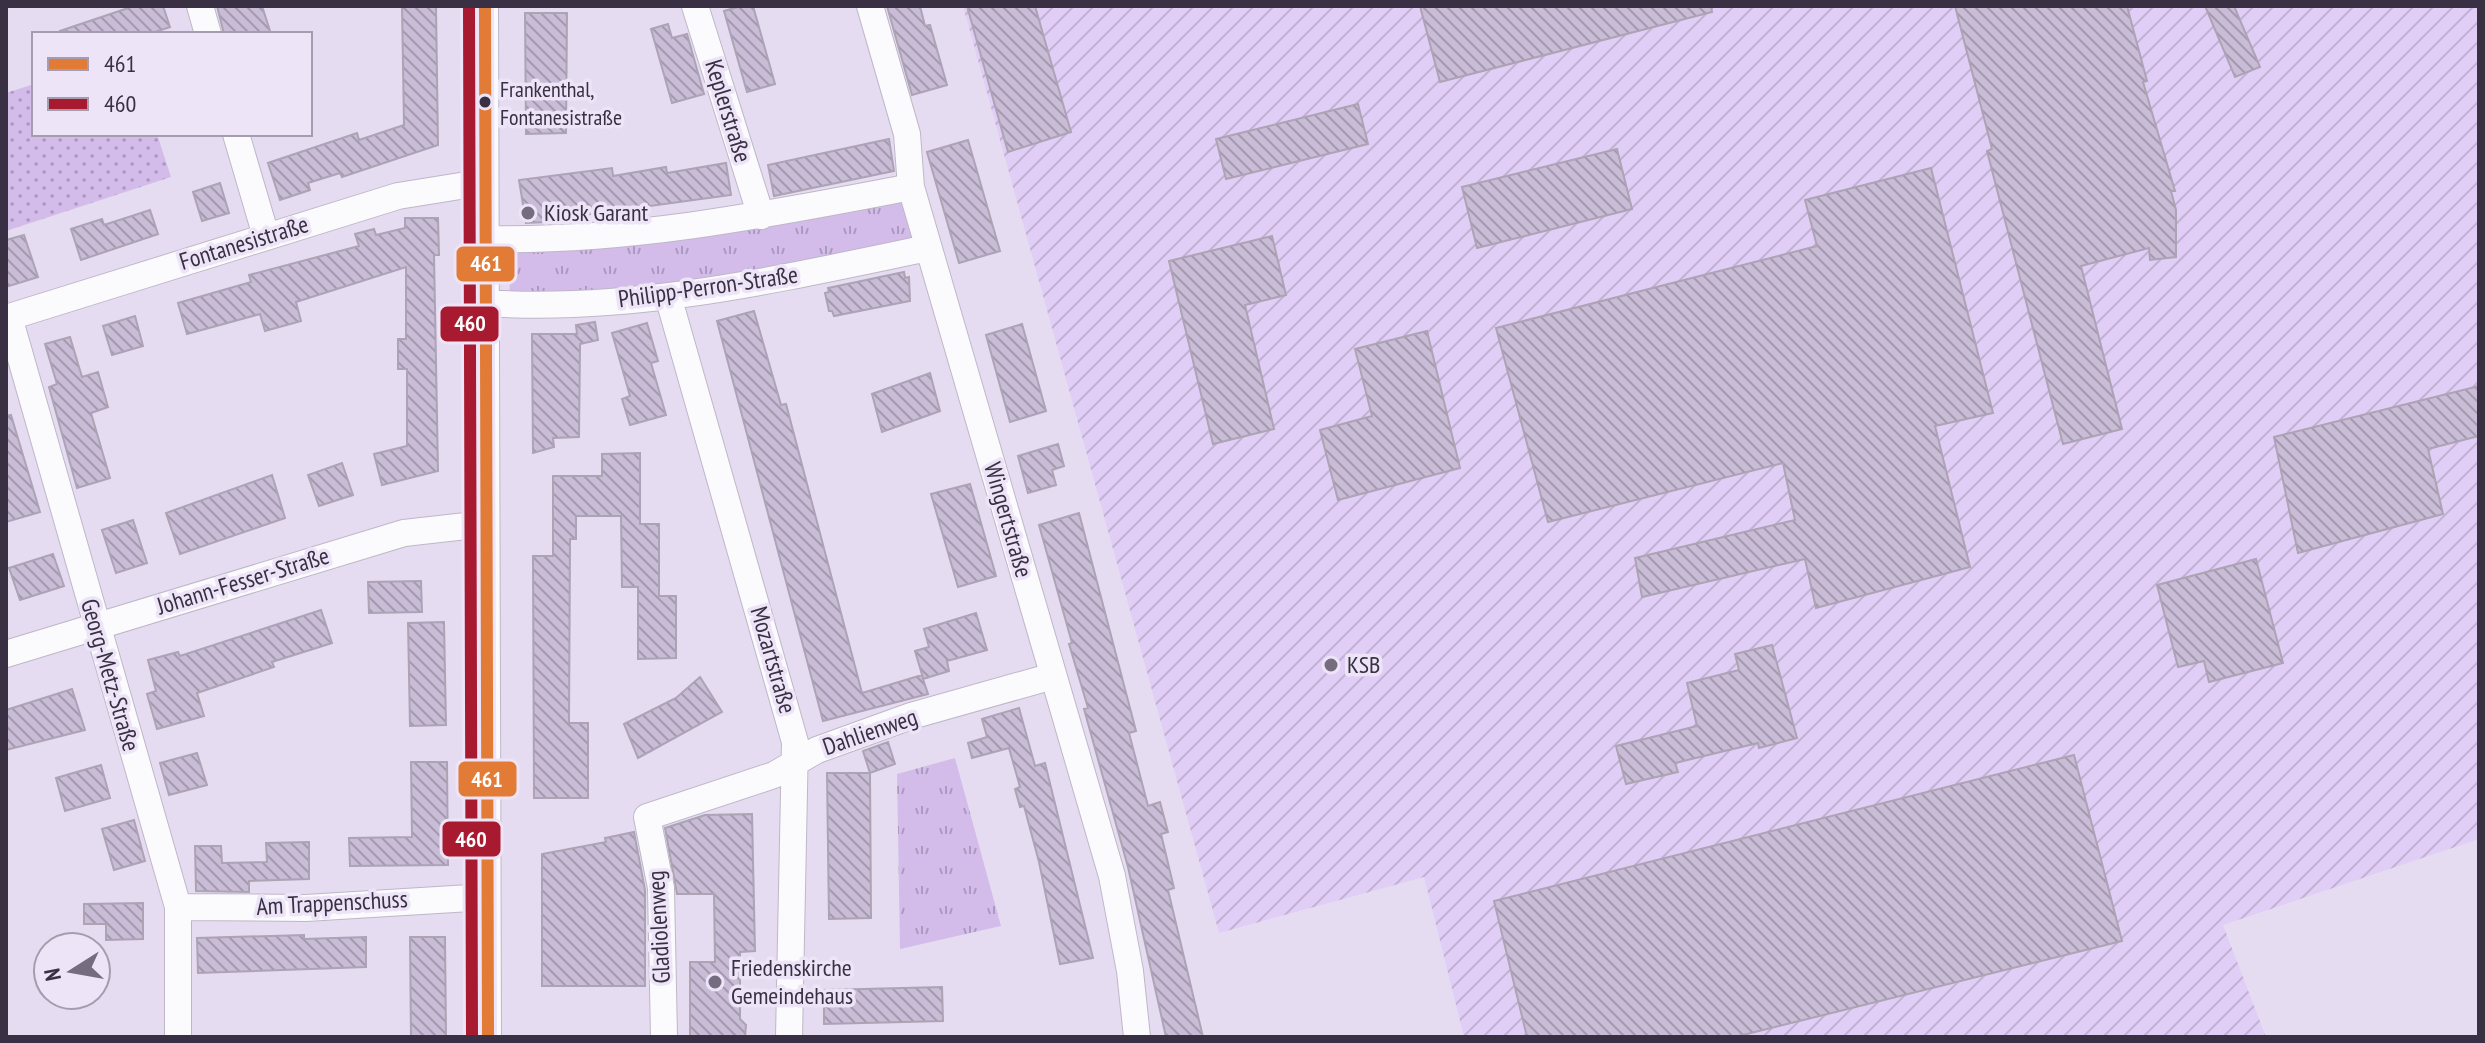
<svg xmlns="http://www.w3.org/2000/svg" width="2485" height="1043" font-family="'PT Sans Narrow',sans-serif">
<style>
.industrial{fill:url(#industrial-furrows)}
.grass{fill:url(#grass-dots)}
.park{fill:url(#park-tufts)}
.building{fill:url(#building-back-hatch);stroke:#aca3b5;stroke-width:2}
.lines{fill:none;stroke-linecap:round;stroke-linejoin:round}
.street-casing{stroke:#bfb7c8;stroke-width:28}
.street{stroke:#fbfafd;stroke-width:26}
.bus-1-casing{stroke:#ede4f8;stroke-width:18}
.bus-2-casing{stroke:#ede4f8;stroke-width:18}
.bus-1{stroke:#e17b36;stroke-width:12}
.bus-2{stroke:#a81a30;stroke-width:12}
.bus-dot{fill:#393043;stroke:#ede4f8;stroke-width:3}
.poi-dot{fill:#766c80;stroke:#ede4f8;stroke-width:3}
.labels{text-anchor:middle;stroke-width:7;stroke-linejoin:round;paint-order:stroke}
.bus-label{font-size:22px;fill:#393043;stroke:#ede4f8;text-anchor:start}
.street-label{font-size:24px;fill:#393043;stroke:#ede4f8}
.poi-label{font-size:24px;fill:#393043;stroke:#ede4f8;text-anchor:start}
.line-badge{stroke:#ede4f8;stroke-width:3}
.badge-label{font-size:22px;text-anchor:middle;font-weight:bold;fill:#fff}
</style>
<defs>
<pattern id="industrial-furrows" width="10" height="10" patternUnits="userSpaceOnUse" patternTransform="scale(2)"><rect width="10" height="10" fill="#e1cef6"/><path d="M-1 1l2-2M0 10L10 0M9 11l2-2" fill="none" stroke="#c2b1d4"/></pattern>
<pattern id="grass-dots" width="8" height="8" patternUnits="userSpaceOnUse" patternTransform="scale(2)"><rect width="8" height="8" fill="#d3bcea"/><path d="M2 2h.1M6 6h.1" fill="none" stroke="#ac99bf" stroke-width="1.8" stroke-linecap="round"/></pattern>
<pattern id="park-tufts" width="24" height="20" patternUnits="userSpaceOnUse" patternTransform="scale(2)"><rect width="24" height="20" fill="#d3bcea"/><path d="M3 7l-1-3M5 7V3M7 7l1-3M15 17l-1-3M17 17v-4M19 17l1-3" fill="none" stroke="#ac99bf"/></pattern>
<pattern id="building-back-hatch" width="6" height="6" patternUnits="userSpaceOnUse" patternTransform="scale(2)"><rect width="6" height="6" fill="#c9bcd6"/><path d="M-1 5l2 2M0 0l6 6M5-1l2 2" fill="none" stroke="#a499af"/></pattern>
</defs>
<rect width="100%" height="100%" fill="#e6dcf1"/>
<path class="industrial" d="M963,6H2479V839L2223,925L2266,1037H1464L1424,877L1219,933Z"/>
<path class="grass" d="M34,84V134H157L171,177L6,231V93Z"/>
<path class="park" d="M906,192L920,245L802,269L510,301L509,242Z
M955,758L1001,926L900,949L897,774Z"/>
<path class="building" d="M134,6H163L170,27L149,34H61L60,31Z
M217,6H262L271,34H224Z
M402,6H436L438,145L342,177L340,173L308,183L310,190L280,200L268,163L357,133L359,140L404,125Z
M741,6H753L775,84L747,92L724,11Z
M887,6H920L925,26L930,25L947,85L912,95Z
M967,6H1035L1071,132L1008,152Z
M1420,6H1711L1712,12L1440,82Z
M1955,6H2127L2147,81L2143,82L2175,191H2171L2176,210V257L2150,260L2149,248L2081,266L2122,429L2063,444L1987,151L1992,149Z
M2205,6H2234L2260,67L2235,77Z
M525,13H567L566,133L526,134Z
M668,24L672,38L687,34L704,94L672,103L651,29Z
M1358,104L1368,144L1226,179L1216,139Z
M889,139L894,171L774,196L768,165Z
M968,140L1000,251L959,263L927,152Z
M1617,149L1632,209L1477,248L1462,187Z
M726,163L731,195L569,217L570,221L526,223L519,180L612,168L613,176L666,167L667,173Z
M1931,168L1993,413L1935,426L1970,567L1816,608L1805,559L1642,597L1635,558L1795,520L1783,463L1548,522L1496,328L1817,246L1805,200Z
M220,183L229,213L202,221L193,192Z
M150,210L158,234L81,260L71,229L102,219L104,225Z
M405,218H438L439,255H434L438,471L382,485L374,454L407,446V369H398V339H406V267L296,302L301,321L265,331L260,314L187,334L178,303L251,282L249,275L359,246L355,234L374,229L376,235L405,228Z
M24,235L38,277L6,287V240Z
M1272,236L1286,295L1245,305L1274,429L1213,444L1169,261Z
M904,272L905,278L909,277L910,301L834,316L832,311H829L825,293L829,292L828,288Z
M754,311L781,405L786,404L862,693L922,675L923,678L915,651L929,647L924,629L976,613L987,650L947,661L949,671L923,679L928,694L823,721L717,321Z
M135,316L143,346L112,355L103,326Z
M595,322L598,340L580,344L579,437L553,438L554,447L533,453L532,334H577L576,325Z
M647,323L658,361L651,363L666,415L630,425L622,399L630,396L612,333Z
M1022,324L1046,411L1010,422L986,335Z
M1427,331L1460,468L1338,500L1320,430L1372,416L1355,349Z
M70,337L82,377L98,372L108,407L91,413L110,478L77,488L49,387L57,384L45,344Z
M930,373L940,411L882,432L872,394Z
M2479,386V436L2428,449L2443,514L2298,553L2274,437Z
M11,415L40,512L6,522V416Z
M1058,444L1064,466L1052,470L1056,485L1028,493L1018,456Z
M640,453V524H659V596H676V658L638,659V587H622L621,516H576V539H570L569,723H588V798H534L533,556H553V476H602V454Z
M342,463L353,495L319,506L308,475Z
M272,475L285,518L180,554L166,513Z
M970,484L996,576L958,587L931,494Z
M1079,513L1136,731L1129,733L1148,806L1160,802L1168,832L1161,834L1174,888L1168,890L1203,1037H1166L1128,867L1084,709L1088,708L1069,644L1072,643L1039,525Z
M133,520L147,563L116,573L102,530Z
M53,554L64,586L20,600L9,568Z
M2256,559L2283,663L2209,682L2204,661L2178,667L2157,585Z
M421,581L422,612L369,613L368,582Z
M321,610L332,643L272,662L274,667L197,693L204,716L157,729L147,694L156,691L148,660L178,652L180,656Z
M444,622L446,725L410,726L408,623Z
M1772,645L1797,738L1759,748L1758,743L1675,763L1678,772L1626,784L1616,746L1697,726L1687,683L1739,670L1735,654Z
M700,677L722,712L638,758L624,724L676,698Z
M72,689L85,730L6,750V710Z
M1019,708L1035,766L1045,763L1093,958L1060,964L1039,862L1024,806L1020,807L1015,789L1020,787L1009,748L972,758L968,743L987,737L982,719Z
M888,742L895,764L870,773L863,751Z
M197,753L207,785L169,795L160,763Z
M2074,755L2122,941L1735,1037H1527L1494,901Z
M411,762H447L448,865L350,866L349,838L412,837Z
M101,765L110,798L65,811L56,778Z
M827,773H870L871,918L829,919Z
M752,814L755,951L740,952V1019L746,1025L745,1037H690V962H715L714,894H677L665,828L705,815Z
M134,820L145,861L114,870L102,829Z
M634,832L645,890V986H542V854L606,842L605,838Z
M309,842V879L249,881V892L196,891L195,846H221L222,863L267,862L266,843Z
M143,903V939L106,940V924H84V904Z
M304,935V939L366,937V967L198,973L197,938Z
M410,937H445L446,1037H411Z
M942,987L943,1021L824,1024V990Z"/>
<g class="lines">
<g class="street-casing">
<path id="street" d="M200,6L208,34
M485,6L488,1037
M695,6L761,216
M870,6L907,134L911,187L1112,876L1130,971L1137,1037
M236,134L266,236
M486,239C630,242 770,214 911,187
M668,296L795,742L789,1037
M486,303C635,313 783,278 928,248
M9,317L178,907V1037
M6,318L398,196L485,182
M6,654L404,533L484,524
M178,907L306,908L487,897
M664,1037L661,888L647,817L774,775L817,750L911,716L1053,676"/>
</g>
<use href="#street" class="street"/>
<g class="bus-1-casing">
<path id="bus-1" d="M485,6L488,1037"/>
</g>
<g class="bus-2-casing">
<path id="bus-2" d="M469,6L472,1037"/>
</g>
<use href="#bus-1" class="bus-1"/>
<use href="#bus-2" class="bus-2"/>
</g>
<circle class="bus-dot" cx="485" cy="102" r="7"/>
<g class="poi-dot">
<circle cx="528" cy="213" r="8"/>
<circle cx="1331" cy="665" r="8"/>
<circle cx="715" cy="982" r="8"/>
</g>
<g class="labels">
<g class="bus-label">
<text x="500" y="97">Frankenthal,<tspan x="500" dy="28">Fontanesistraße</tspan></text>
</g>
<g class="street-label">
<text transform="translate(728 111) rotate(73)" y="8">Keplerstraße</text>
<text transform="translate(244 243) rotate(-17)" y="8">Fontanesistraße</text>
<text transform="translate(708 287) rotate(-8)" y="8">Philipp-Perron-Straße</text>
<text transform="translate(1008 520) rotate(74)" y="8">Wingertstraße</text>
<text transform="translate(243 581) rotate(-17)" y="8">Johann-Fesser-Straße</text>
<text transform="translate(773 660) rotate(74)" y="8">Mozartstraße</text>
<text transform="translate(110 675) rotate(74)" y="8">Georg-Metz-Straße</text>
<text transform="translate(870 732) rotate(-19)" y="8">Dahlienweg</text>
<text transform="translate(332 903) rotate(-3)" y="8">Am Trappenschuss</text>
<text transform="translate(659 927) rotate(-93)" y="8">Gladiolenweg</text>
</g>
<g class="poi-label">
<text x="544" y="221">Kiosk Garant</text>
<text x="1347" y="673">KSB</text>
<text x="731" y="976">Friedenskirche<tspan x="731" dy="28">Gemeindehaus</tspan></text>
</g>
</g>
<g class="line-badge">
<rect x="455" y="245" width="61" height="38" rx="8" fill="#e17b36"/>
<rect x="439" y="305" width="61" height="38" rx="8" fill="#a81a30"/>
<rect x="457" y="760" width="61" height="38" rx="8" fill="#e17b36"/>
<rect x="441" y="820" width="61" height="38" rx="8" fill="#a81a30"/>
</g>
<g class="badge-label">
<text x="486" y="271">461</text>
<text x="470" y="331">460</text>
<text x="487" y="787">461</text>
<text x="471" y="847">460</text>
</g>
<rect width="2485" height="1043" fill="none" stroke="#393043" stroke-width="16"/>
<rect x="32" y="32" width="280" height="104" fill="#ede4f8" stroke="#a59cb0" stroke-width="2"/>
<rect x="48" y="58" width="40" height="12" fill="#e17b36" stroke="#a59cb0" stroke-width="2"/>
<text x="104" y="72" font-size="24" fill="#393043">461</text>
<rect x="48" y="98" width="40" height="12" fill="#a81a30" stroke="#a59cb0" stroke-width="2"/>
<text x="104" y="112" font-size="24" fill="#393043">460</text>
<g transform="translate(72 971) rotate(259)"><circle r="38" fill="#ede4f8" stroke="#a59cb0" stroke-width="2"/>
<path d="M0-6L14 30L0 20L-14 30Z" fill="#766c80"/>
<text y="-12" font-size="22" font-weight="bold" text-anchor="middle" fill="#393043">N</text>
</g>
</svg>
